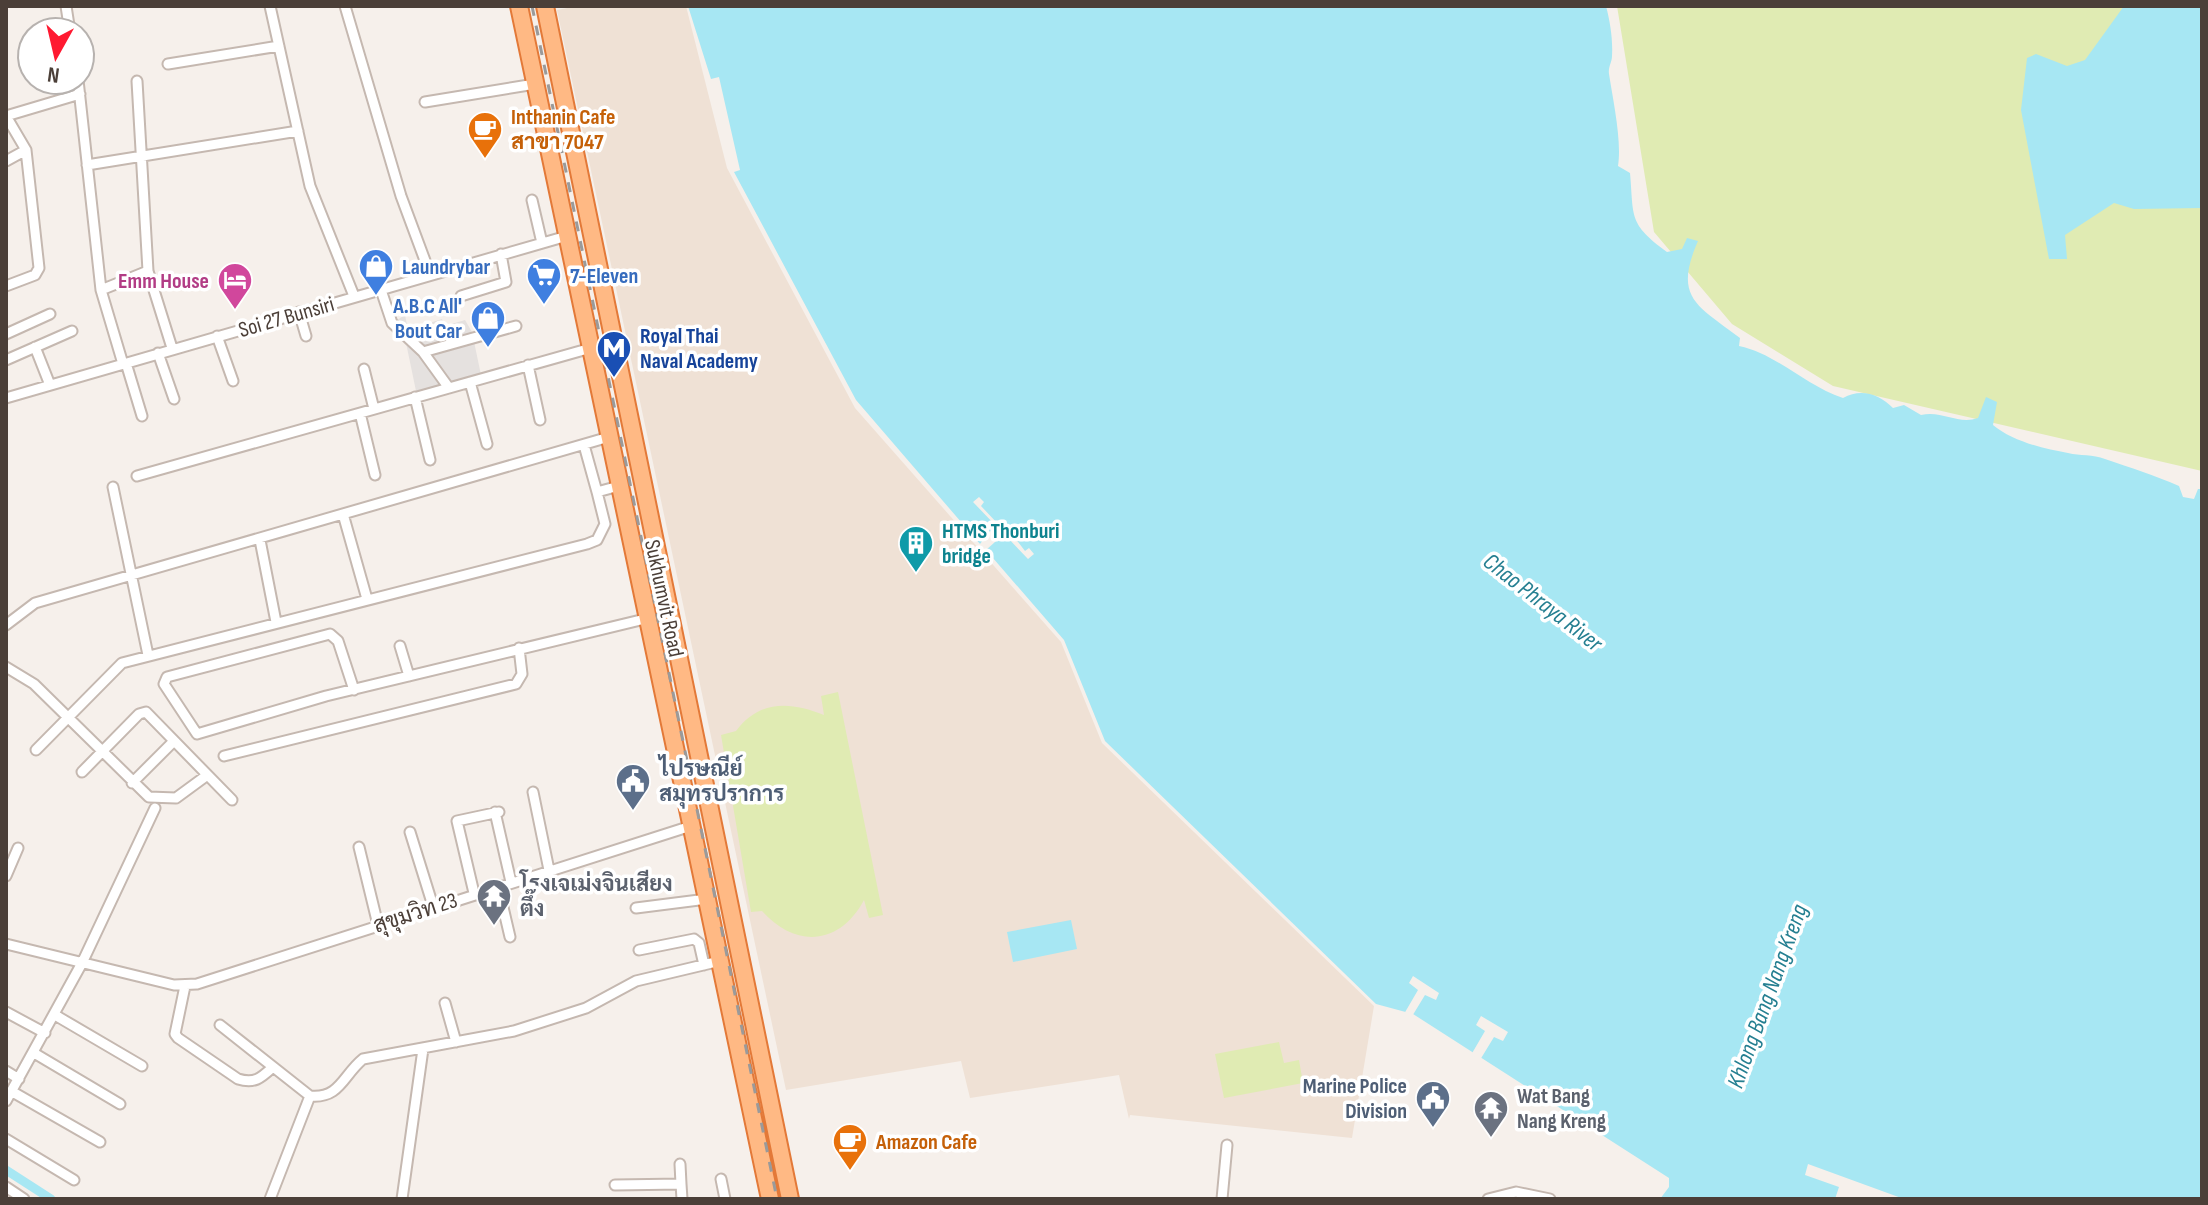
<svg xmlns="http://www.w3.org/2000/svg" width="2208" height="1205" font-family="'Sofia Sans Condensed',Sarabun,sans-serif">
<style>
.education{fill:#efe1d5}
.green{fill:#e0ebb3}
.parking{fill:#e5e1df}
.water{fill:#a7e7f3}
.pier{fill:#f6f0eb}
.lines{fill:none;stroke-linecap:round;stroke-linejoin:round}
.canal{stroke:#a7e7f3;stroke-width:9}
.minor-casing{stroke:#c5b8b0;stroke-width:13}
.trunk-casing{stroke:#e37938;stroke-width:20}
.minor{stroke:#fff;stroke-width:9}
.trunk{stroke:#ffb984;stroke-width:16}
.rail{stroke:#9a9a9a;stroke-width:3;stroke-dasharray:10 10;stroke-linecap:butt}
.labels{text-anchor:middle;stroke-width:7;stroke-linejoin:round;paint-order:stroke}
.food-label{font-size:22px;font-weight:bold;fill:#c56008;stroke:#fff;text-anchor:start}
.shop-label{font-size:22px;font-weight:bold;fill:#366cbe;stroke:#fff;text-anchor:start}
.hotel-label{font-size:22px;font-weight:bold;fill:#b23c85;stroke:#fff;text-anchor:end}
.street-label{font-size:22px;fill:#4b3f38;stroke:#fff}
.transit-label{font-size:22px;font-weight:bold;fill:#164399;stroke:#fff;text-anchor:start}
.culture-label{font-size:22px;font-weight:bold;fill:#0d838f;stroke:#fff;text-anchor:start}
.service-label{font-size:22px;font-weight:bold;fill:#4e5e75;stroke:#fff;text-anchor:start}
.worship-label{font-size:22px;font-weight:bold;fill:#5b616d;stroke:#fff;text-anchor:start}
.water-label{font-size:24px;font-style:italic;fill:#257f91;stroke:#fff}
</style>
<rect width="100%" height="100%" fill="#f6f0eb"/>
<path class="education" d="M577,6H686L727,168L855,408L1061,642L1102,743L1374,1006L1352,1138L1130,1115L1129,1119L1119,1075L970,1098L961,1061L786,1090L557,10Z"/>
<path class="green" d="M1617,6H2202V471L1833,386L1732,324L1654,232Z
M838,692L883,915L869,918L864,900C840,945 796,949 762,911L751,912L721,735L736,731C759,700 790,701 824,715L821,696Z
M1279,1042L1284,1063L1299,1060L1303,1083L1224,1098L1215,1054Z"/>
<path class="parking" d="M405,315L408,330L442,319L445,326L465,320L472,332L481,375L416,391L405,338L397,320Z"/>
<path class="water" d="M688,6H1606C1610,21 1613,39 1612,56C1612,62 1608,67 1609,74C1613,100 1622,141 1618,166L1630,173C1634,218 1628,223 1667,252L1682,249L1687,238L1698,241C1673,298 1697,305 1740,338L1739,346C1777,354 1806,386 1843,398C1861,388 1879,394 1893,408L1904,405L1921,415C1942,410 1958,425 1978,418L1986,397L1997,402L1993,425C2012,441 2044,449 2068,453C2080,456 2093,454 2105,459C2131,468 2154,475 2179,486L2183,497L2194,499L2198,489H2202V1199H1904L1808,1164L1805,1175L1839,1187L1835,1199H1660L1669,1187V1178L1413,1014L1376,1004L1105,741L1064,640L986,550L1004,534L1028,559L1034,554L1029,548L1025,551L1002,521L998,524L981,506L984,502L979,497L973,502L998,528L989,532L980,544L856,400L734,172L740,170L719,77L711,79Z
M2124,6H2202V208L2134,209L2114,203L2065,235L2067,259H2049L2021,110L2027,58L2036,54L2067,66L2085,60Z
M1071,920L1077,949L1013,962L1007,932Z"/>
<path class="pier" d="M1413,976L1439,993L1436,1000L1425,995L1411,1018L1404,1014L1418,990L1409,983Z
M1481,1016L1508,1032L1503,1041L1494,1037L1480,1060L1471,1055L1485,1031L1476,1025Z"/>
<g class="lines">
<path class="canal" d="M6,1170L51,1199"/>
<g class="minor-casing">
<path id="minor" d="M66,6L70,32
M270,6L310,186L354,296
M345,6L401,196L430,274
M168,64L279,46
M78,80L101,290L123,364
M137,81L148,271L172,348
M425,102L535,84
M6,161L26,150
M87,165L298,131
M532,200L542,243
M6,286L35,275L39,268L26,150L6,116L80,94
M380,287L392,323L423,352L449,388
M101,290L148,271
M461,296L506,282L501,254
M299,312L306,336
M6,334L50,314
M217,336L233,381
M35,347L50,385
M423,352L516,326
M158,353L174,399
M6,360L72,331
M126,363L142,416
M528,365L540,420
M364,369L374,409
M470,382L487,444
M415,397L430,460
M6,398L567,236
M360,413L375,475
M584,445L597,492
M137,476L591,348
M113,487L148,655
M343,514L367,599
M260,540L276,622
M6,625L35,603L609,437
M400,646L409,676
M6,667L34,684L149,797L176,798L206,776
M354,690L338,641L330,634L167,677L164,684L197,734L326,696L649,618
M36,750L122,663L587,544L597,540L605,524L597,492L619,486
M224,756L516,684L522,674L519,648
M82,772L139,714L146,712L232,800
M132,783L171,744
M533,792L549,870
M495,812L511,882
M410,832L433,906
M359,847L378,925
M6,876L18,848
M498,886L510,937
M474,893L457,821L499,812
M636,908L707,899
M6,944L174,985L197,984L691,826
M639,950L694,939L699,943L704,965
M185,986L175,1034L178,1038L238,1079C255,1084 261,1078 273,1067
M445,1003L456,1042
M6,1012L45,1033
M55,1015L142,1066
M220,1025L310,1096C340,1099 343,1075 363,1059L514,1031L586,1008L636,981L720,961
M34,1053L120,1104
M6,1071L19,1079
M11,1091L100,1142
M6,1101L82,963L155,808
M6,1139L74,1180
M680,1164L681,1184
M721,1179L725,1199
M615,1185L681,1184L682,1199
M6,1187L24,1199
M270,1199L310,1096
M402,1199L423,1049
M1222,1199L1227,1145
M1488,1199L1516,1192L1550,1199"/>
</g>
<g class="trunk-casing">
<path id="trunk" d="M519,6L770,1199
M545,6L790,1199"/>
</g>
<use href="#minor" class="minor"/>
<use href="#trunk" class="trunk"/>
<path class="rail" d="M532,6L777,1199"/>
</g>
<defs>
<g id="cafe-pin" transform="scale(1.8)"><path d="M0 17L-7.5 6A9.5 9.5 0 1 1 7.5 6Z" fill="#e8710a" stroke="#fff"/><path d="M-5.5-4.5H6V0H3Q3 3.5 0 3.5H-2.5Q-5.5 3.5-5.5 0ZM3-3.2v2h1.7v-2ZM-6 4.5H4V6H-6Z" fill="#fff"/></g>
<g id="shop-pin" transform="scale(1.8)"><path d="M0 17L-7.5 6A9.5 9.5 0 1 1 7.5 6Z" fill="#3f7fe0" stroke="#fff"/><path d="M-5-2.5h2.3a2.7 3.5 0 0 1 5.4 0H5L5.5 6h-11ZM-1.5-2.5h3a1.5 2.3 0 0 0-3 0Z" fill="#fff"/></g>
<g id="supermarket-pin" transform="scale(1.8)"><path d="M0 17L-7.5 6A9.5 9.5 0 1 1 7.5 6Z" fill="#3f7fe0" stroke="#fff"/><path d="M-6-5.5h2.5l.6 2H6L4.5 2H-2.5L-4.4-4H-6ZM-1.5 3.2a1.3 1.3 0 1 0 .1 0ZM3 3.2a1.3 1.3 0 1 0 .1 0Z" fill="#fff"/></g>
<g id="hotel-pin" transform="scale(1.8)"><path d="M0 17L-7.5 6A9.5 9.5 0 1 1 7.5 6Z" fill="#d1479c" stroke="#fff"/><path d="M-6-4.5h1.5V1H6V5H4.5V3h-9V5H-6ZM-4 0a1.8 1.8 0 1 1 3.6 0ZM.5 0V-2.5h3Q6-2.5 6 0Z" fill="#fff"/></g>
<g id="metro-pin" transform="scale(1.8)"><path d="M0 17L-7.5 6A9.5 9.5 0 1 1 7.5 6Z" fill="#1a4fb4" stroke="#fff"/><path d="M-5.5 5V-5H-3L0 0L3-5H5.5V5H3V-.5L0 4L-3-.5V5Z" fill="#fff"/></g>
<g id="building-pin" transform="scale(1.8)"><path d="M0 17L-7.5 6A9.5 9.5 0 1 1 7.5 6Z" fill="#0f9aa8" stroke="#fff"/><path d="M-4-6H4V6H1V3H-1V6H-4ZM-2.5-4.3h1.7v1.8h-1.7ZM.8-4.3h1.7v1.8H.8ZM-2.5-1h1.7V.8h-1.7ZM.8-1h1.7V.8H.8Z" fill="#fff"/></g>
<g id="civic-pin" transform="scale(1.8)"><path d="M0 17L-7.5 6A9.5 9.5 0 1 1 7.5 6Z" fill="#5c6f8a" stroke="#fff"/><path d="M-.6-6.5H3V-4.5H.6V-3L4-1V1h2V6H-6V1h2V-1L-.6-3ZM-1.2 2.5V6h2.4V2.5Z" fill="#fff"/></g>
<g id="temple-pin" transform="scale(1.8)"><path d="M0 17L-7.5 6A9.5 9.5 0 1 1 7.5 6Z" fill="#6b7280" stroke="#fff"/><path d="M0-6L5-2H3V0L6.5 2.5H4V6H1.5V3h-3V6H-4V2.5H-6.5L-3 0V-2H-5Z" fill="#fff"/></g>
</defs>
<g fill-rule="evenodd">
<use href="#cafe-pin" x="485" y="129"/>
<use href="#shop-pin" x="376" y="266"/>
<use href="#supermarket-pin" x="544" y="275"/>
<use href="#hotel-pin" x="235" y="280"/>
<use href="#shop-pin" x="488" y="318"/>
<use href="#metro-pin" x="614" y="348"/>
<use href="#building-pin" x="916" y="543"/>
<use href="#civic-pin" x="633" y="781"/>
<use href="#temple-pin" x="494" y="896"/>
<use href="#civic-pin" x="1433" y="1098"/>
<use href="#temple-pin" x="1491" y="1108"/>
<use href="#cafe-pin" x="850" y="1141"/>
</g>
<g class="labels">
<g class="food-label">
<text x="511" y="124">Inthanin Cafe<tspan x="511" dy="25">สาขา 7047</tspan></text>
<text x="876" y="1149">Amazon Cafe</text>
</g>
<g class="shop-label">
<text x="402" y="274">Laundrybar</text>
<text x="570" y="283">7-Eleven</text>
<text x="462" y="313" text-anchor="end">A.B.C All'<tspan x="462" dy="25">Bout Car</tspan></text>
</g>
<g class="hotel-label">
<text x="209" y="288">Emm House</text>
</g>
<g class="street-label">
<text transform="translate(286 316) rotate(-16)" y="8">Soi 27 Bunsiri</text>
<text transform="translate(665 598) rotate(78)" y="8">Sukhumvit Road</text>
<text transform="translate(415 912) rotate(-18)" y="8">สุขุมวิท 23</text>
</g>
<g class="transit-label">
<text x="640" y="343">Royal Thai<tspan x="640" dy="25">Naval Academy</tspan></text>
</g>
<g class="culture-label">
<text x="942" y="538">HTMS Thonburi<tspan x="942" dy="25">bridge</tspan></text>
</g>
<g class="service-label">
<text x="659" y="776">ไปรษณีย์<tspan x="659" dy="25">สมุทรปราการ</tspan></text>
<text x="1407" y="1093" text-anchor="end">Marine Police<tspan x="1407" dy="25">Division</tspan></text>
</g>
<g class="worship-label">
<text x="520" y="891">โรงเจเม่งจินเสียง<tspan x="520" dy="25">ตึ๊ง</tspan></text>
<text x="1517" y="1103">Wat Bang<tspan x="1517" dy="25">Nang Kreng</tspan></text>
</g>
<g class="water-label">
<text transform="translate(1543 602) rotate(38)" y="8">Chao Phraya River</text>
<text transform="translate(1767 996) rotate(-70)" y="8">Khlong Bang Nang Kreng</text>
</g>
</g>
<rect width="2208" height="1205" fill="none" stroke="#4b3f38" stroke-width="16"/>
<g transform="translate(56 56) rotate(188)"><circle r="38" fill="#ffffff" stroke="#b7b2af" stroke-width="2"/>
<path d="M0-6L14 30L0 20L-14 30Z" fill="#ff1931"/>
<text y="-12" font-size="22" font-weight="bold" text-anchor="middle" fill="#4b3f38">N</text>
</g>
</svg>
